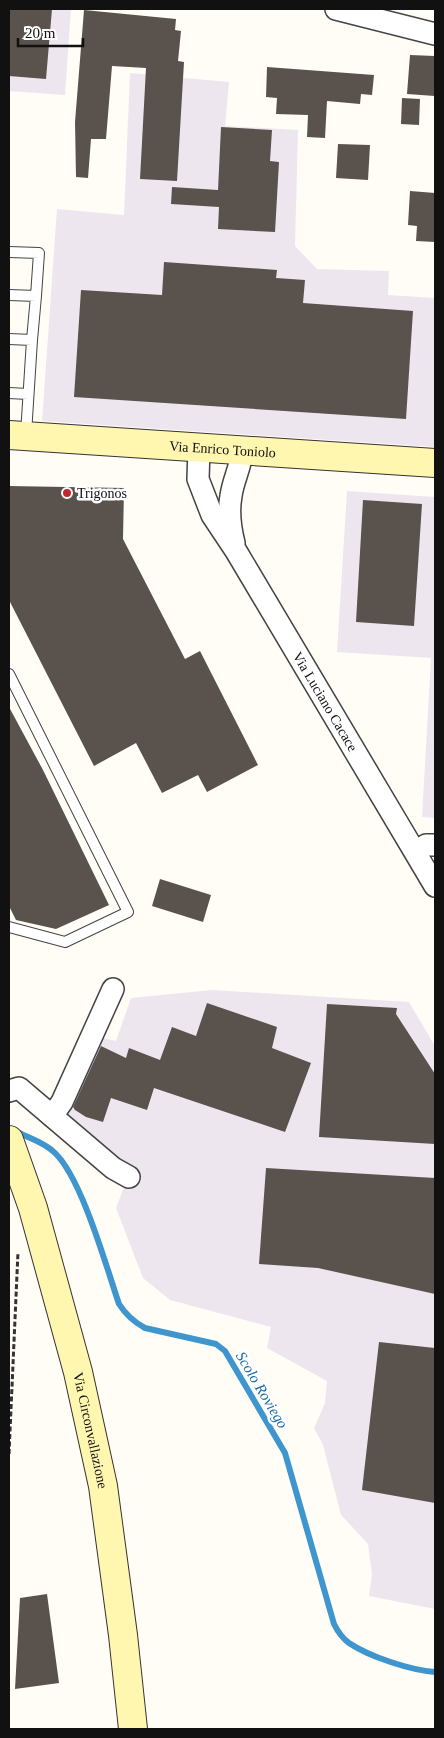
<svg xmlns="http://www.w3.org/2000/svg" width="444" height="1738" font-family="'Times New Roman',serif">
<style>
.industrial{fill:#eee6ef}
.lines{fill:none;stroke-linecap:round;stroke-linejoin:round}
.stream{stroke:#3f96cf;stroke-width:6}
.building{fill:#5a524d}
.lane-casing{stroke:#444;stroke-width:12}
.street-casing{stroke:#444;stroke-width:24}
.secondary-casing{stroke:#333;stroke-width:30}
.path{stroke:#333;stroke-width:3;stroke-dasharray:5 2.5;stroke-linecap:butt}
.lane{stroke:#fff;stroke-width:10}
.street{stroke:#fff;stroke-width:21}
.secondary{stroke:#fff6b0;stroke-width:28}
.poi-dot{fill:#c4262e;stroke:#fff;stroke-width:2}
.labels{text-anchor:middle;stroke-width:5;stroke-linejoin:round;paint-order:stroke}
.street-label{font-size:14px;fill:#111;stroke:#fff}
.poi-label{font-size:14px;fill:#111;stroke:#fff;text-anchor:start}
.water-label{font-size:15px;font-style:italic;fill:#1768a6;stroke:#fff}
</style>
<rect width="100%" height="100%" fill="#fffdf5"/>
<path class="industrial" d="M9,9H71L65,95L9,91Z
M130,73L229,82L225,126L298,130L295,246L317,269L389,271L388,295L435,298V447L42,421L57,209L124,215Z
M347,491L435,497V818L422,817L431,658L337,652Z
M212,990L409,1002L435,1046V1609L369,1596L372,1575L368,1544L341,1515L323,1445L314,1428L325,1403L327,1381L267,1348L271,1327L170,1300L143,1278L116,1208L131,1169L65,1115L99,1037L116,1041L131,998Z"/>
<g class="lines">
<path class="stream" d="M15,1131C28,1138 44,1142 55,1153C82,1179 106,1266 119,1304C126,1315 134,1322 145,1328L216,1344L225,1351L285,1453L334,1624C338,1632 342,1638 349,1643C370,1657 410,1670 435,1672"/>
</g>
<path class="building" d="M9,9H52L46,79L9,76Z
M84,10L176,19L175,30L181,31L178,61L184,62L177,181L140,179L146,68L112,66L106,139H91L88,178L76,177L75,122Z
M410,55L435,56V96L407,94Z
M267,67L374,75L372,95L361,94L360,104L327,101L325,138L307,137L308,115L276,114L277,98L266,97Z
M402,98L420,99L419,125L401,124Z
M221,127L272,130L270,161L279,162L275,232L218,229L219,207L171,204L172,187L218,190Z
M338,144L370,145L368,180L336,178Z
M410,191L435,193V242L416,241L417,226L408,225Z
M164,262L277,270L276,278L305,280L303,303L413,311L406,419L74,397L81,290L162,295Z
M9,486L124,488L123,539L185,659L200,651L258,765L207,792L198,775L162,793L136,743L94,766L9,600Z
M363,500L422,504L414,626L356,622Z
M9,707L43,770L109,905L56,929L16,920L9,906Z
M160,879L211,895L203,922L152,906Z
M207,1003L277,1027L272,1048L311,1063L285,1132L154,1088L147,1110L111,1098L103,1122L86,1117L75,1110L73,1107L101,1046L126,1058L129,1048L160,1060L172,1027L196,1036Z
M327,1004L397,1008L396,1014L435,1074V1144L319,1137Z
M266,1168L435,1178V1294L318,1268L259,1264Z
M379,1342L435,1348V1503L362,1490Z
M47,1594L59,1683L15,1689L20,1598Z"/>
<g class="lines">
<g class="lane-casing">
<path id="lane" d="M9,252L39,253L36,296
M9,295L36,296L32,340
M9,339L32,340L26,434
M9,393L28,394
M9,674L128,912L65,942L9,927"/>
</g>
<g class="street-casing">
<g id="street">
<path d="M336,9L435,34"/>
<path id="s1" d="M199,448L198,479L212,515L236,551L435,886"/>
<path d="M234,543C230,527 228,512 231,496C233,480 241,467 242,451"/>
<path d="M416,852L426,845H435"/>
<path d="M9,1091L19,1088L113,1168L129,1177"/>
<path d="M52,1116L62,1102L113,989"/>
</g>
</g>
<g class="secondary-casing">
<g id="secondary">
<path id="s2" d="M9,435L435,463"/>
<path id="s3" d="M9,1140L33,1208L78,1372L103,1486L123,1635L133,1729"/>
</g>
</g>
<path class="path" d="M9,1454L18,1252"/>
<use href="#lane" class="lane"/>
<use href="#street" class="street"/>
<use href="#secondary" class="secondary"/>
</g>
<circle class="poi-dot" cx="67" cy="493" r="5"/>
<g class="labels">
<g class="street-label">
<text dy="5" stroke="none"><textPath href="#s2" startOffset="214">Via Enrico Toniolo</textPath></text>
<text dy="5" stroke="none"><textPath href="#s1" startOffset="288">Via Luciano Cacace</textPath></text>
<text dy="5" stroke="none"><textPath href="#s3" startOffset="302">Via Circonvallazione</textPath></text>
</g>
<g class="poi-label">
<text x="77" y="498">Trigonos</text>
</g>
<g class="water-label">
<text transform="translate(262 1390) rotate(59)" y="5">Scolo Roviego</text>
</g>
</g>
<rect width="444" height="1738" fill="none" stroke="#111111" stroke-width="20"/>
<path d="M18 38v8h65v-8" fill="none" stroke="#111111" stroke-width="2.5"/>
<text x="25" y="38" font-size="15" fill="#111111" stroke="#ffffff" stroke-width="4" paint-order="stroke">20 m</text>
</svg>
